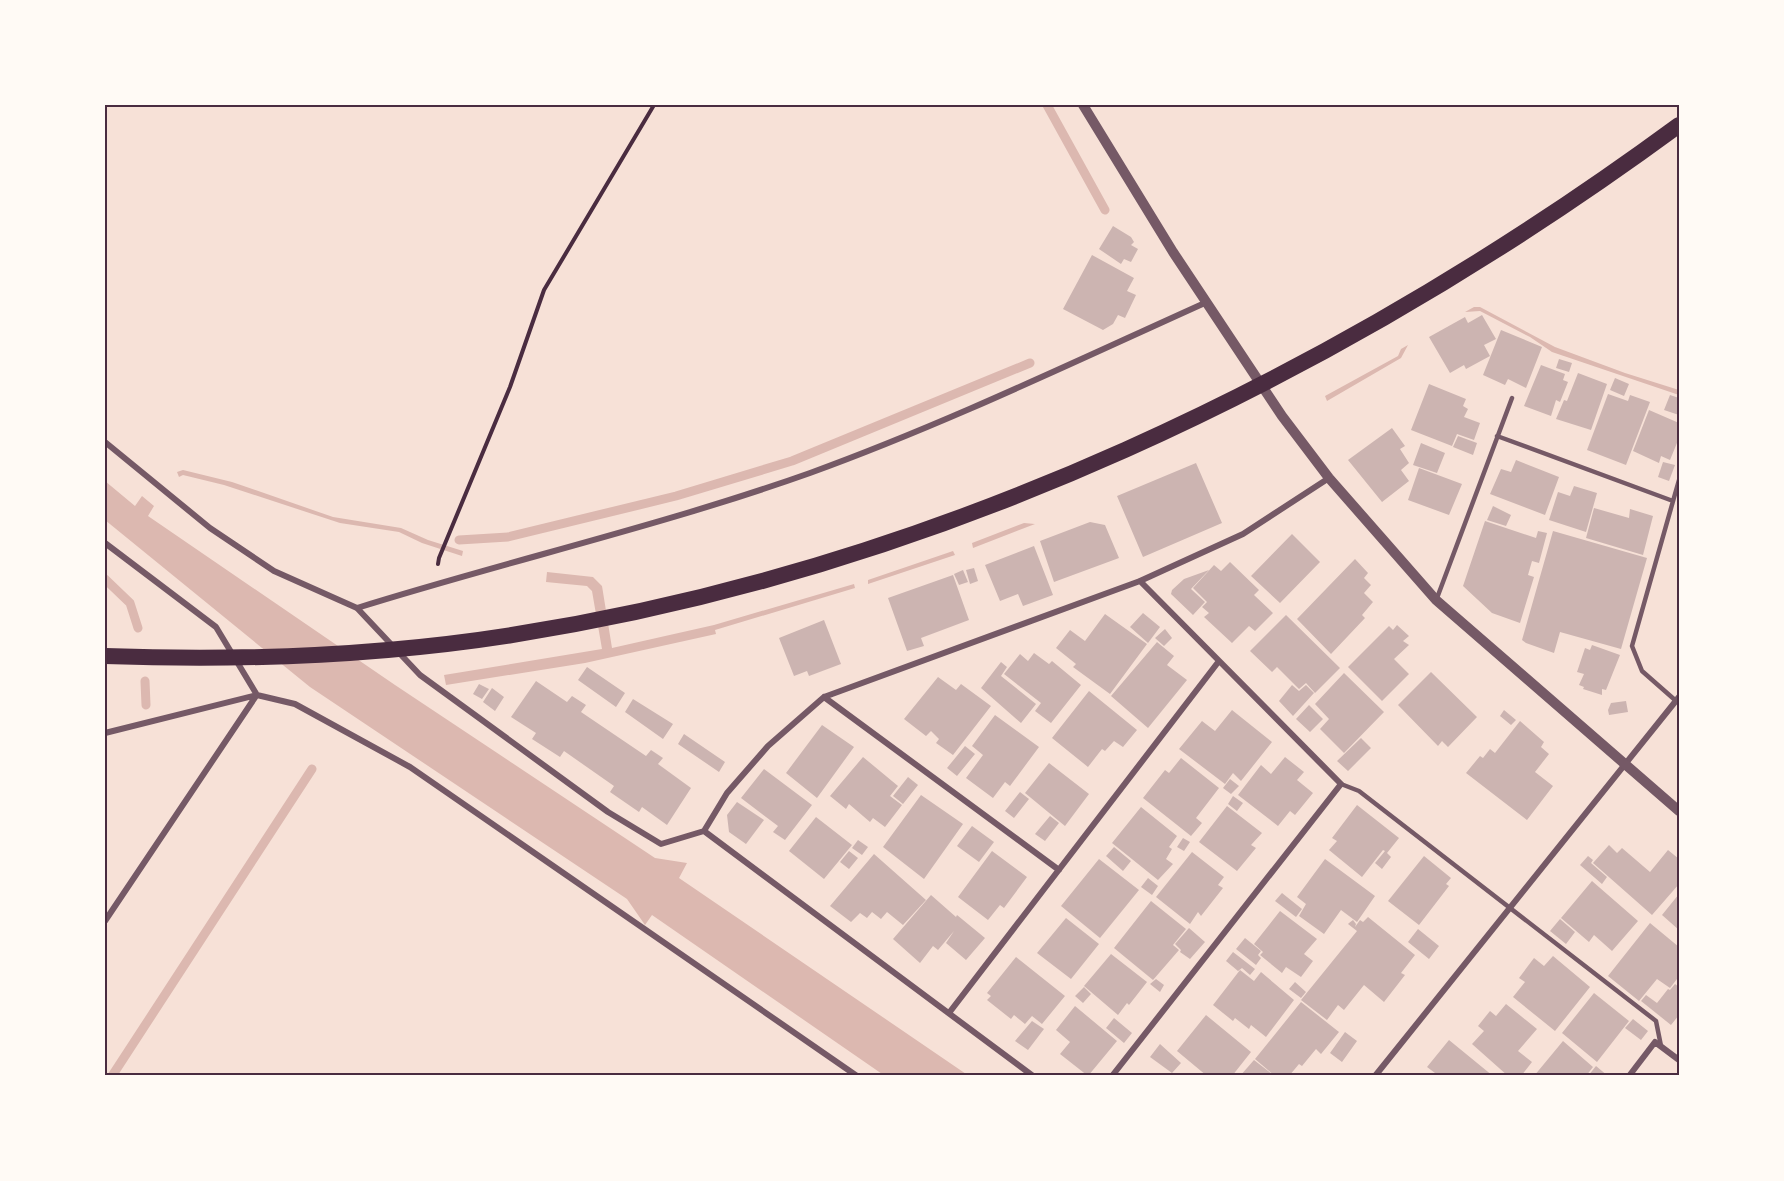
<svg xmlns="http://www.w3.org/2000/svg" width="1784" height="1181" font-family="Manrope,sans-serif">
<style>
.water{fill:#dcb8b0}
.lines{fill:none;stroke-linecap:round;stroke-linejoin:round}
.stream{stroke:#dcb8b0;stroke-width:9}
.building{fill:#ccb4b1}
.path{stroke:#4a2c40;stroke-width:4}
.service{stroke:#755966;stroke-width:4.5}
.minor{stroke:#755966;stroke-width:6}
.tertiary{stroke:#755966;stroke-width:10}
.trunk{stroke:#4a2c40;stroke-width:16}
.neatline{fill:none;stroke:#4a2c40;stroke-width:2}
</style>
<rect width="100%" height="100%" fill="#f7e1d7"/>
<path class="water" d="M1474,307H1480L1555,347L1625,373L1679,390V395L1552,352L1530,337L1480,311L1465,312Z
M1408,345L1401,358L1327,401L1325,396L1398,356L1401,349Z
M183,470L232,482L333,517L401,528L428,540L463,551L462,556L422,543L399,532L340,523L224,485L183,475L179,477L177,472Z
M105,481L135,506L142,496L154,506L148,516L395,685L655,858L687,863L679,878L969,1076H885L652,915L645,925L627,899L310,687L105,520Z
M1024,523L1035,524L973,548L972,543Z
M953,551L955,555L868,584V580Z
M547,572L593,577L602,586L612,648L714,625L854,584L855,588L715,630L716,634L585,663L446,685L444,675L602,649L592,591L587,586L546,582Z"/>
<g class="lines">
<path class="stream" d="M1047,105L1105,210
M459,540L508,537L676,496L792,461L1030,363
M105,579L130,603L138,628
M145,681L146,705
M112,1076L312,769"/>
</g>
<path class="building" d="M1113,226L1131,237L1134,242L1131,245L1138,249L1131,262L1124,259L1121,264L1099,249Z
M1092,255L1134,278L1127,291L1136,295L1125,318L1118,315L1113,324L1103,330L1063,309Z
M1482,315L1496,339L1484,345L1490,356L1466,369L1464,365L1450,373L1429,337L1465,317L1468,323Z
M1501,330L1542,347L1526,388L1508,379L1505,385L1483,375Z
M1559,359L1572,363L1569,372L1556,368Z
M1541,365L1565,374L1563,380L1568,382L1560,402L1556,400L1551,416L1524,406Z
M1578,373L1607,384L1591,430L1556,419L1564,400L1567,401Z
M1615,378L1629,384L1624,396L1610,390Z
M1429,384L1466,399L1463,406L1468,409L1464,417L1480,423L1474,440L1457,434L1452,446L1411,430Z
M1608,394L1628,401L1630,395L1650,402L1626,465L1587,450Z
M1670,395L1679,398V415L1664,410Z
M1649,410L1679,423V438L1670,460L1661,456L1659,463L1633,451Z
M1392,428L1405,446L1400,449L1409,463L1401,470L1409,481L1382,502L1348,460Z
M1458,436L1477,443L1473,455L1453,447Z
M1421,443L1445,453L1437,473L1413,465Z
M1516,460L1559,477L1545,515L1490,494L1501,469L1511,472Z
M1663,462L1675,465L1669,481L1658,477Z
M1196,463L1222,523L1143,557L1117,496Z
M1419,468L1462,484L1449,515L1408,500Z
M1574,486L1597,493L1586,532L1549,520L1558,492L1570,496Z
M1493,506L1511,515L1506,526L1487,520Z
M1594,508L1629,518L1630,509L1653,516L1643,555L1586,538Z
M1485,521L1536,538L1538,531L1547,533L1539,563L1532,561L1528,575L1534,577L1520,623L1492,613L1463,586Z
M1090,522L1105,525L1119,558L1054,582L1040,541Z
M1553,531L1647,558L1621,649L1560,632L1554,653L1526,643L1522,640Z
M1292,534L1320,562L1280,603L1251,576Z
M1034,546L1053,595L1023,606L1018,594L1000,601L985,565Z
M1355,559L1368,573L1364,578L1371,585L1364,593L1373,602L1362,615L1365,618L1331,654L1297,619Z
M1230,562L1259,590L1254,595L1273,613L1255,631L1249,626L1232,643L1204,617L1209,613L1202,607L1207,602L1193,588L1214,565L1221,571Z
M974,568L978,581L970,584L966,570Z
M963,570L968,582L959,585L954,574Z
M1209,570L1191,589L1205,602L1193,615L1171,594L1172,590L1184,579Z
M953,575L969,620L921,638L924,646L907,651L888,598Z
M1143,613L1160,627L1148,643L1130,627Z
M1105,614L1147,644L1110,694L1073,667L1076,664L1056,648L1070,630L1085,641Z
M1286,615L1340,668L1315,693L1306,683L1299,689L1277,667L1272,672L1250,651Z
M824,620L841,664L809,676L807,671L794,676L779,638Z
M1397,625L1409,636L1403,641L1409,645L1394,659L1409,674L1382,701L1348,667L1389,626L1393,630Z
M1165,629L1172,638L1164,646L1155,638Z
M1157,642L1174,656L1167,665L1187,680L1148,728L1111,696Z
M1592,645L1620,655L1606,690L1602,689V695L1583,689L1584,687L1579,685L1584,674L1577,672L1585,648L1590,650Z
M1034,653L1049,664L1052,661L1081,685L1051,723L1035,711L1041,703L1004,674L1020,654L1028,661Z
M1001,662L1007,667L1001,676L1036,704L1021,723L981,688Z
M587,667L625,693L616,707L578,680Z
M1431,672L1477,717L1448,747L1442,741L1438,746L1398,705Z
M1344,673L1384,712L1344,753L1320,729L1329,719L1315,704Z
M938,677L956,690L961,684L991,706L953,755L936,743L939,739L931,731L926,736L904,719Z
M536,681L567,702L572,696L586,705L581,712L646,756L651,750L663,758L658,764L691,788L667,825L642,807L639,812L610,792L614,786L564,751L560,757L532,739L536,733L511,717Z
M479,684L489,689L482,699L473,694Z
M1292,685L1299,691L1306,685L1314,693L1293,716L1279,701Z
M492,688L504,697L495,711L483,702Z
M1089,691L1137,730L1123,747L1114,741L1105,751L1102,749L1088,767L1052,738Z
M633,699L673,724L663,739L625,712Z
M1626,701L1628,712L1609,715L1608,710L1611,703Z
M1309,705L1323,719L1310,732L1296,719Z
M1232,710L1272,742L1241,781L1233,773L1225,784L1179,749L1202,721L1215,731Z
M1504,710L1516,720L1511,725L1500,716Z
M995,715L1039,747L1010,786L1005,782L993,798L966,778L983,755L972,746Z
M1520,721L1544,742L1541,747L1549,754L1535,772L1553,786L1527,820L1466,773L1480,756L1483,758L1490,749L1495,753Z
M822,725L854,747L817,798L786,773Z
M684,734L725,762L719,772L678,744Z
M1361,738L1371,748L1348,771L1337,761Z
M965,746L975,754L957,776L947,768Z
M863,757L898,786L890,796L902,805L885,827L873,818L870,822L849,804L846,809L830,796Z
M1285,757L1304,772L1297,780L1313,793L1295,815L1290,811L1278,826L1238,795L1261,765L1271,774Z
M1181,758L1219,788L1196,818L1202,823L1191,836L1143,798L1165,770L1169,773Z
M1049,763L1089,794L1065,826L1025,793Z
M764,769L812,805L785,840L773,832L778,826L741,798Z
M908,777L918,785L903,804L893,796Z
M1230,779L1239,786L1231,794L1223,788Z
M1020,792L1029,799L1014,818L1005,811Z
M921,795L963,824L924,879L883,847Z
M1233,796L1243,803L1237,811L1228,804Z
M737,802L764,820L746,844L729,832L727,815Z
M1357,805L1399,838L1387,853L1391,857L1382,869L1375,863L1385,851L1383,850L1362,877L1329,850L1337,841L1332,838Z
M1227,806L1262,833L1251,845L1256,848L1237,871L1199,842Z
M1141,807L1177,836L1169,847L1172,849L1166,859L1173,864L1158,880L1112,843Z
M1050,816L1059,823L1045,841L1035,834Z
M816,817L852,845L824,879L789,851Z
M972,826L994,842L979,862L957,846Z
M1183,838L1190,842L1184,851L1177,847Z
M858,840L868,847L862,855L852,848Z
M1609,845L1617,853L1622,848L1650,872L1668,850L1679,859V884L1652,915L1593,863Z
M1114,847L1131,861L1123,871L1106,856Z
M849,851L858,858L849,869L840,862Z
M992,851L1027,877L1004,908L1000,905L988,920L958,897Z
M1192,852L1224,877L1218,885L1223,888L1201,916L1198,912L1190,924L1156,897Z
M874,854L926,900L903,925L887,912L881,919L872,912L867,918L860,913L851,922L830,906Z
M1424,856L1451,878L1446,884L1449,886L1419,925L1388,901Z
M1588,856L1593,860L1591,863L1607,877L1602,884L1580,865Z
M1099,859L1139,890L1100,938L1061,906Z
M1325,859L1375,896L1357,922L1341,910L1324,934L1299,916L1306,904L1297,897Z
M1148,878L1158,886L1152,895L1141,887Z
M1592,881L1638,921L1612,951L1594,935L1589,942L1561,918Z
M1282,893L1302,909L1296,917L1275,901Z
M1679,894V930L1662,915Z
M931,895L956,917L957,915L985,938L966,960L946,943L954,931L938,950L933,946L920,963L893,939Z
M1151,901L1186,929L1173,945L1179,950L1153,980L1114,948Z
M1280,911L1317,939L1304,954L1313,961L1301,977L1286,967L1282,973L1260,955L1263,952L1254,944Z
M1368,917L1415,955L1401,973L1405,975L1384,1002L1364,985L1344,1010L1338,1005L1327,1020L1301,1000L1357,931L1348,924L1349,923L1353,920L1356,924L1355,927L1360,920L1363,922Z
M1066,918L1099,944L1071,979L1037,953Z
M1560,919L1575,932L1566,944L1550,931Z
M1650,923L1679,947V981L1677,979L1670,988L1657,979L1639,1001L1608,976Z
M1189,928L1205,942L1190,959L1180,952L1181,950L1175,944Z
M1418,929L1439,946L1429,959L1408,942Z
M1245,938L1261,951L1258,955L1261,958L1256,965L1236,949Z
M1233,952L1255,969L1250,975L1242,968L1238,971L1226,961Z
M1111,954L1147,982L1129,1005L1127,1003L1118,1015L1084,986Z
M1553,956L1590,987L1555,1031L1513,997L1525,982L1519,978L1534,958L1544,966Z
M1016,957L1065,996L1042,1024L1032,1016L1025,1024L1014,1015L1011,1019L987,1000L991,996L987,993Z
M1240,970L1254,981L1261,972L1294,1000L1266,1037L1251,1025L1249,1029L1235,1018L1233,1021L1213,1005Z
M1156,979L1164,985L1160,992L1150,984Z
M1295,982L1306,992L1301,998L1289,989Z
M1675,984L1679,987V1015L1671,1025L1641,1001L1646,995L1657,1003L1668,989L1670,990Z
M1084,987L1091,994L1083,1003L1075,996Z
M1594,993L1629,1021L1597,1062L1562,1033Z
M1301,1002L1339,1032L1321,1054L1316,1049L1302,1066L1299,1064L1289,1076H1275L1255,1059Z
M1506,1004L1537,1029L1518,1051L1532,1062L1521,1076H1508L1472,1044L1484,1031L1478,1026L1490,1011L1496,1016Z
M1075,1006L1117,1041L1088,1076L1060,1054L1070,1042L1056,1030Z
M1206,1015L1251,1052L1232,1076H1207L1177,1051Z
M1114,1018L1132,1033L1124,1043L1106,1028Z
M1633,1019L1648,1031L1641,1040L1625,1028Z
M1032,1021L1044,1029L1028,1050L1015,1041Z
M1345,1032L1357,1041L1342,1062L1330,1053Z
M1449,1040L1493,1076H1439L1427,1067Z
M1563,1041L1593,1067L1586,1076H1534Z
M1160,1044L1181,1063L1172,1073L1150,1057Z
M1254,1060L1272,1074L1271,1076H1240Z
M1596,1066L1608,1076H1588Z"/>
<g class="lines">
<path class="path" d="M438,564L439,558L510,387L544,290L654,105"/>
<path class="service" d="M1497,436L1673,501
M1437,598L1512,398
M1675,700L1642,671L1632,646L1679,480
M1341,784L1359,791L1656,1021L1661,1046"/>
<path class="minor" d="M105,442L210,528L274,571L357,608L420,675L608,812L661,844L704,831
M105,543L216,627L257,695
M357,608C507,561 661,526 810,473C945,424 1076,361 1207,302
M824,697L1059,870
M105,733L257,695L295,704L410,767L857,1076
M105,921L256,696
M949,1013L1219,661
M1033,1076L704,831L727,793L768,746L824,697L1140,581L1243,534L1329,478
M1112,1076L1341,784L1140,581
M1375,1076L1679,697
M1629,1076L1655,1042L1679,1060"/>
<path class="tertiary" d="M1083,105L1173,252L1282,416L1329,478L1436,600L1679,811"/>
<path class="trunk" d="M105,656C241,661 378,656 512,635C935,569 1336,377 1679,125"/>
</g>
<rect width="1784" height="1181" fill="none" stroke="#fffaf5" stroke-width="213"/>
<rect x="106" y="106" width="1572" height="968" class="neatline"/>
</svg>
